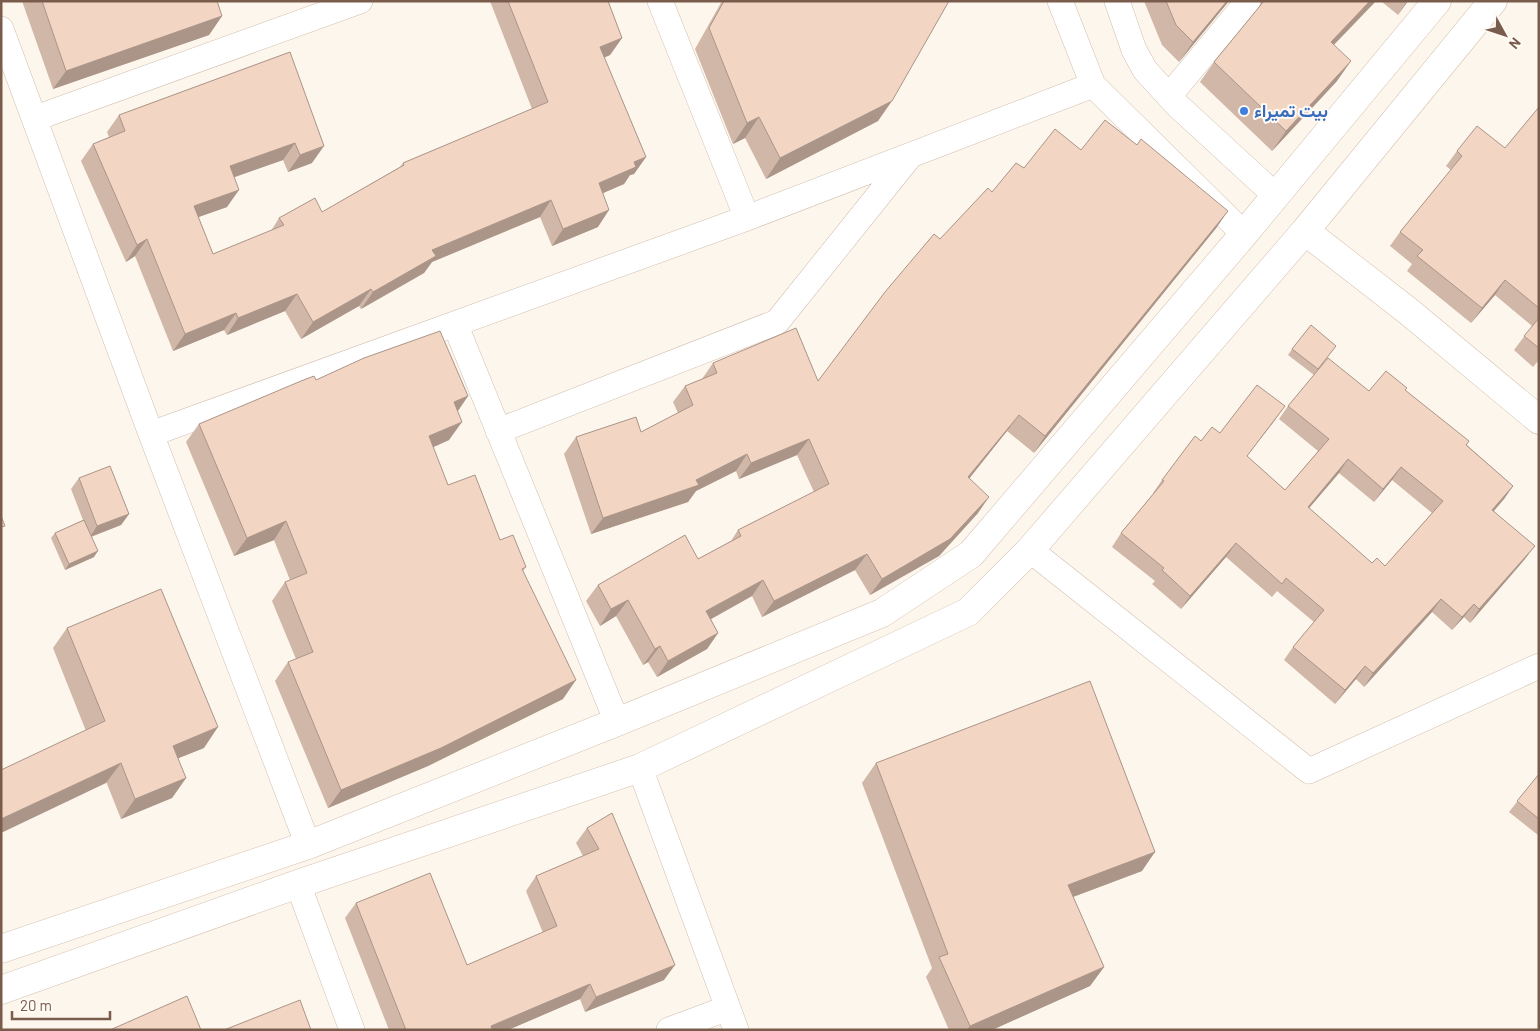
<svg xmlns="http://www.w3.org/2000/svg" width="1540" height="1031" font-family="Barlow,Vazirmatn,sans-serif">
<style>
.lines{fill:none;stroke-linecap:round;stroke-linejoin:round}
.street-casing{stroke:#d1beb0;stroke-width:26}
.secondary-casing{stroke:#d6c0b0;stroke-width:29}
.street{stroke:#fff;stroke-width:25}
.secondary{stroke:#fff;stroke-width:28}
.wall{fill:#d1b7a8;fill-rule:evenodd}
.shaded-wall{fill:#aa9588}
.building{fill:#f3d5c3;stroke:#aa9588;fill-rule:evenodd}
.shop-dot{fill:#3f7fe0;stroke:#fffaf3;stroke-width:2}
.labels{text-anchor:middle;stroke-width:4;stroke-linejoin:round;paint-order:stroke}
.shop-label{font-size:18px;font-weight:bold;fill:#366cbe;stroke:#fffaf3;text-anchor:start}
</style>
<rect width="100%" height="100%" fill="#fdf6ec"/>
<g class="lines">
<g class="street-casing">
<path id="street" d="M660,1L747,218
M1060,1L1093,85L1244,234
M1117,1L1134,50L1145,70L1177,105L1276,196
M1,29L151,434L308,845
M1169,96L1248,1
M36,118L360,1
M455,324L617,722
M498,431L777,322L910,156
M151,434L747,218L1093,85
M1030,550L1309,771L1539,666
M640,768L736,1030
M298,884L352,1030
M669,1030L728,1008"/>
</g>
<g class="secondary-casing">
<path id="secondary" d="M1305,231L1408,311L1539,420
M1,949L308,845L617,722L882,613L971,554L1244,234L1437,1
M1,990L298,884L640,768L968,612L1030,550L1305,231L1493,1"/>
</g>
<use href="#street" class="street"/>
<use href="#secondary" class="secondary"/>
</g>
<path class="wall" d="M22,1H217L222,16L209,35L53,89Z
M490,1H608L622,38L610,55L604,58L646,157L634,174L630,175L624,184L603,193L598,227L552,246L540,217L432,262L424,273L361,309L359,306L301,339L285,311L227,335L224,330L173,351L135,256L126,262L81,161L93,144L109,137L107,132L119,115L290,52L312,163L288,172L283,160L234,177L227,207L198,217L213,254L271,231L279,218L322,212L400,167L403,163L532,109Z
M722,1H949L878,121L766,179L745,138L733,144L695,49Z
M1144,1H1229L1179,62L1162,45Z
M1261,1H1376L1334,45L1337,81L1272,151L1200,82L1214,62L1260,6Z
M1381,1H1408L1398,15Z
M1539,107V360L1533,367L1514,350L1532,326L1495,295L1471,323L1407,271L1412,264L1390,246L1400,232L1451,170L1446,166L1457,151L1505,148Z
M1081,150L1217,227L1034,453L1007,431L969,478L978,513L939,556L870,595L855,570L762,617L752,596L711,619L718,633L707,649L657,677L648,662L643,665L616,616L600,626L586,601L598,585L698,559L731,541L738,530L814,492L797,455L739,479L736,471L696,491L688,502L591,534L564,454L576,437L641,432L678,413L673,402L685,386L702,379L713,363L818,381L940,239L992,192L1024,168Z
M1336,346L1317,371L1369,391L1405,390L1513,486L1504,499L1494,511L1525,559L1470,623L1464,617L1452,630L1432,612L1364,687L1356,679L1335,704L1284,660L1293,647L1314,622L1277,591L1272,597L1226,557L1181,609L1152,584L1155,581L1112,547L1121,533L1153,494V493L1162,480L1201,441L1220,433L1275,420L1247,456L1285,490L1318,451L1279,419L1288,406L1314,375L1288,355L1292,349ZM1339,473L1374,502L1392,480L1432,513L1385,566L1372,563L1309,508Z
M316,380L468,396L458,411L449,440L433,447L448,485L526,567L523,571L563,699L428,766L328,808L275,681L288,662L296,659L272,601L285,582L290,580L274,540L234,556L186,442L199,424Z
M79,478L129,514L121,525L91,537L94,557L65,570L51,538L55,533L83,520L71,489Z
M67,628L204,748L178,758L186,778L172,798L121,819L53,648Z
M876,763L1142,871L1073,897L1104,967L1090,986L992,1030H949L926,977L932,968L862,783Z
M1539,774V835H1538L1509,812Z
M612,813L664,980L585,1012L580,999L508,1030H389L345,918L356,903L467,965L543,933L526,891L536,876L583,856L576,843L587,828Z"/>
<path class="shaded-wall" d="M1227,1H1229L1179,62L1193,42Z
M1370,1H1376L1317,62L1331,42Z
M1407,1H1408L1398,15Z
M222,16L209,35L53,89L66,71Z
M622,38L610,55L588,64L600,47Z
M1351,61L1337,81L1272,151L1286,131Z
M892,101L878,121L766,179L780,158Z
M759,117L745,138L733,144L747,123Z
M295,143L283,160L218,183L230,166Z
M324,146L312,163L288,172L300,155Z
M646,157L634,174L630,175L624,184L587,200L599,183L634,162Z
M239,190L227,207L182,223L194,206Z
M551,200L540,217L432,262L424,273L361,309L373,292L432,250Z
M609,210L598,227L552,246L563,229Z
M1228,211L1217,227L1034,453L1045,436Z
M147,239L135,256L126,262L137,245Z
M1505,280L1495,295L1471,323L1482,308Z
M371,289L359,306L301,339L313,322Z
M297,294L285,311L227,335L238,318Z
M236,313L224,330L173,351L185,334Z
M468,396L455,415L454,402Z
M1285,406L1275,420L1237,469L1247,456Z
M1019,415L1007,431L957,494L968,477Z
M462,422L449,440L416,455L429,436Z
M809,439L797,455L739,479L751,463Z
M747,454L736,471L696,491L688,502L591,534L603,518L696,480Z
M1348,459L1339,473L1299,520L1308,507Z
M1401,467L1392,480L1374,502L1383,489Z
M1513,486L1504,499L1483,523L1492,510Z
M989,497L978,513L939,556L870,595L882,579Z
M129,514L121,525L90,537L97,526Z
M286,521L274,540L234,556L247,538Z
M1236,543L1226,557L1181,609L1190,596Z
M1535,546L1525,559L1470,623L1479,609Z
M98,551L94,557L65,570L69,564Z
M867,554L855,570L762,617L774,601Z
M763,580L752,596L695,628L706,611Z
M1441,599L1432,612L1364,687L1373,673Z
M628,600L616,616L600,626L611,609Z
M1474,604L1464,617L1452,630L1462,617Z
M718,633L707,649L657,677L668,661Z
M660,646L648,662L643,665L655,649Z
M1365,666L1356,679L1335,704L1345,690Z
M576,680L563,699L428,766L328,808L341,790Z
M218,727L204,748L159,766L173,746Z
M121,763L106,783L1,833V819Z
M186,778L172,798L121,819L135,799Z
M1155,852L1142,871L1054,904L1068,885Z
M675,965L664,980L585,1012L596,997Z
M1104,967L1090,986L992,1030H967L970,1026Z
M590,984L580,999L508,1030H489L491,1026Z"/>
<path class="building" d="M42,1H217L222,16L66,71Z
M508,1H608L622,38L600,47L646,157L634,162L636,167L599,183L609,210L563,229L551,200L432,250L436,256L373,292L371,289L313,322L297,294L238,318L236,313L185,334L147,239L137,245L93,144L125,131L119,115L290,52L324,146L300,155L295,143L230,166L239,190L194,206L213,254L284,225L279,218L315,198L322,212L404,165L403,163L548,102Z
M724,1H949L892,101L780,158L759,117L747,123L709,28Z
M1166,1H1227L1193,42L1176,25Z
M1264,1H1370L1331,42L1351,61L1286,131L1214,62Z
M1539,107V308L1505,280L1482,308L1417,256L1423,250L1400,232L1462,156L1457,151L1477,126L1505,148Z
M1105,120L1137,145L1141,139L1228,211L1045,436L1019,415L968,477L989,497L950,539L882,579L867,554L774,601L763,580L706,611L718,633L668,661L660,646L655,649L628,600L611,609L598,585L685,535L698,559L741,536L738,530L829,484L809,439L751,463L747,454L696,480L699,485L603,518L576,437L636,417L641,432L693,405L685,386L717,373L713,363L796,328L818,381L885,292L934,234L940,239L988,188L992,192L1016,163L1024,168L1055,129L1081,150Z
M1539,318V348L1524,336Z
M1311,325L1336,346L1318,369L1292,349Z
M440,331L468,396L454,402L462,422L429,436L448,485L475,475L500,540L513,535L526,567L522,569L576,680L441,748L341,790L288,662L313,652L285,582L307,573L286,521L247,538L199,424L301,381L314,376L316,380L364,358Z
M1328,358L1369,391L1386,371L1407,388L1405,390L1469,441L1466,445L1513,486L1492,510L1535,546L1479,609L1474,604L1462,617L1441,599L1373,673L1365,666L1345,690L1293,647L1324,610L1286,578L1282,584L1236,543L1190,596L1162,570L1164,568L1121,533L1164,481L1162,480L1195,436L1201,441L1212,427L1220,433L1257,385L1285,406L1247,456L1285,490L1329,439L1288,406ZM1348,459L1383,489L1401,467L1443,501L1385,566L1377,558L1372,563L1308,507Z
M110,466L129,514L97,526L79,478Z
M1,516L5,526L1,527Z
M84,520L98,551L69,564L55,533Z
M161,589L218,727L173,746L186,778L135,799L121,763L1,819V770L105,721L67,628Z
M1090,681L1155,852L1068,885L1104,967L970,1026L939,957L948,954L876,763Z
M1539,774V819L1517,801Z
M612,813L675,965L596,997L590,984L491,1026L492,1030H406L356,903L430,873L467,965L557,926L536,876L599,849L587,828Z
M187,996L201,1030H110Z
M300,1000L311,1030H224Z"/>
<circle class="shop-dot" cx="1244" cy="111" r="5"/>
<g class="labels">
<g class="shop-label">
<text x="1254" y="117">بيت تميراء</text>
</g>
</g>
<rect width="1540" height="1031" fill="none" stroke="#7a5c4d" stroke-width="5"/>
<g transform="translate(1505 35) rotate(130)" stroke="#fffaf3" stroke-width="4" paint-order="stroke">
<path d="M0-4L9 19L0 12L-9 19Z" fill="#7a5c4d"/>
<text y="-8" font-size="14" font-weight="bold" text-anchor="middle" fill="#7a5c4d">N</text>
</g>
<path d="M12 1011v8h98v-8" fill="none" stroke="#7a5c4d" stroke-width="2.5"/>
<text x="20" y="1011" font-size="15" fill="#7a5c4d" stroke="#fffaf3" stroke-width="4" paint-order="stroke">20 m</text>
</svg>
